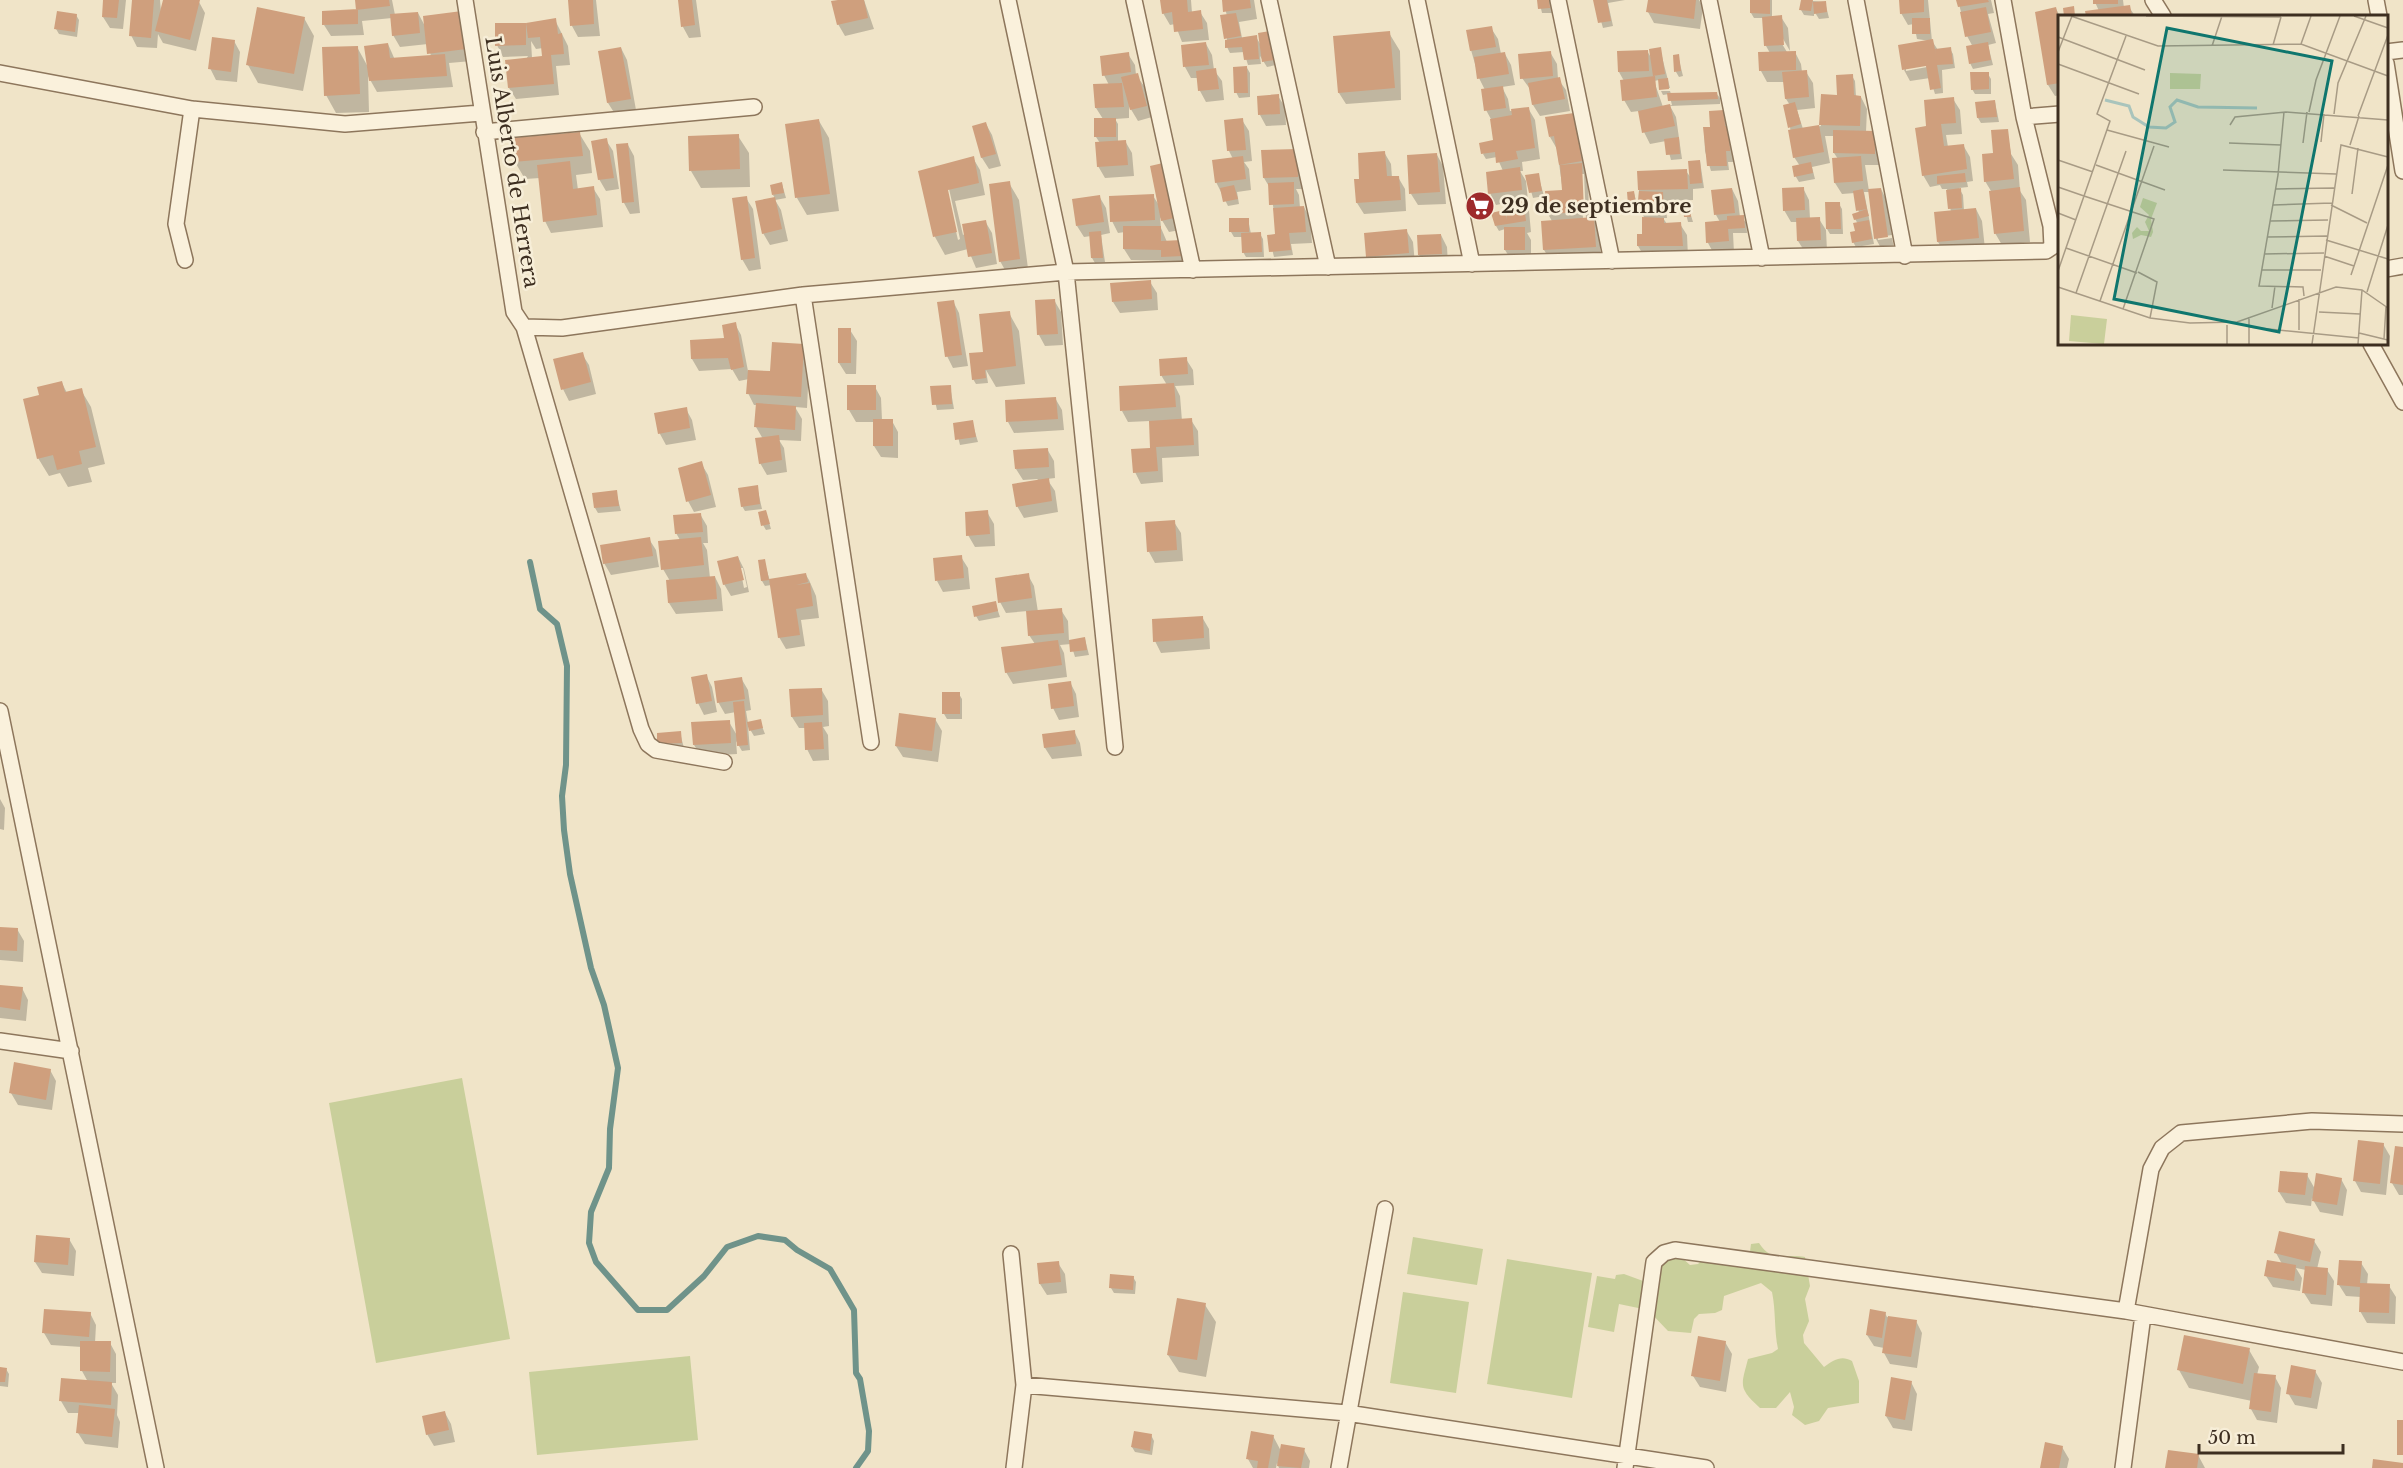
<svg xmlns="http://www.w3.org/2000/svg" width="2403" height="1468" font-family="'Libre Baskerville',serif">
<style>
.green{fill:#c9cf9b}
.shadow{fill:#0003;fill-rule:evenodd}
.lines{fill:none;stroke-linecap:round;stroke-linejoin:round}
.stream{stroke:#6f938a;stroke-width:6}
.building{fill:#cf9f7d}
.minor-casing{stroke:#8d765c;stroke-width:18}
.minor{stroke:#faf1dc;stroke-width:15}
.labels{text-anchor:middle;stroke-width:5;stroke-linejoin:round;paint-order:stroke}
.street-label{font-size:21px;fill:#3d2e20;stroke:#f7eed8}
.poi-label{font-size:21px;font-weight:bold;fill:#3d2e20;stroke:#f7eed8;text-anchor:start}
.inset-river{fill:none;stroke:#a9c4bc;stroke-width:3}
.inset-road{fill:none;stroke:#a89b85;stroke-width:1.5}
.view{fill:#0f766e;fill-opacity:0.15;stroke:#0f766e;stroke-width:3}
.inset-edge{fill:none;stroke:#3d2e20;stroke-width:3}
</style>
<rect width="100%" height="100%" fill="#f0e4c8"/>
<path class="green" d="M462,1078L510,1339L376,1363L329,1103Z
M1413,1237L1483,1249L1477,1285L1407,1274Z
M1759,1243C1773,1264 1783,1253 1805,1257L1810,1286L1805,1299L1809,1321L1803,1335L1804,1343L1824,1367C1834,1360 1841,1355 1852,1361L1859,1381V1403L1828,1408L1819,1421L1805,1425L1792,1415L1794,1407L1790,1392L1776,1408H1760C1738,1388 1741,1386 1748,1359L1772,1353L1778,1349C1774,1330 1776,1311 1772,1292L1761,1283L1724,1296L1722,1310L1715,1313L1699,1314L1694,1319L1691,1333L1668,1331L1648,1310L1619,1304L1614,1332L1588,1327L1597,1276L1615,1279L1616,1275L1624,1274L1654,1285L1659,1280L1658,1265L1663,1258L1680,1256L1690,1265L1698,1264L1704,1258H1725L1736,1267L1745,1265L1749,1259L1751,1244Z
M1507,1259L1592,1273L1572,1398L1487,1384Z
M1403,1292L1469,1302L1456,1393L1390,1383Z
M690,1356L698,1440L537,1455L529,1372Z"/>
<path class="shadow" d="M104,0H126L123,29L110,28L103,17Z
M133,0H160L161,12L164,0L199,2L205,13L196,51L163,43L158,34L157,48L137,47L131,35Z
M356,0H392L395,15L418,13L426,28L461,13L472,61L449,63L453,87L377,92L368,76L369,112L336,113L326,95L357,47L368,67L388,44L395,60L431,56L428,44L400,47L393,35L392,18L362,21L364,35L331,36L324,25L357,11Z
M570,0H596L600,36L578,37L572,26Z
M679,0H696L701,37L689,38L683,27Z
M845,0H864L874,29L845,36L838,24Z
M1162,0H1191L1192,13L1200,12L1207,23L1209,40L1182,42L1175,24L1170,25L1163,13Z
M1223,0H1254L1257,19L1239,22L1242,38L1256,37L1262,47L1270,33L1276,65L1267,67L1260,56L1261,64L1248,65L1244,52L1230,53L1227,47V16Z
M1539,0H1551L1552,13H1542Z
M1595,0H1625L1608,3L1613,26L1603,28Z
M1649,0H1699L1703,7L1700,29L1654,23L1648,12Z
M1752,0H1772V18L1781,17L1788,28L1790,51L1782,37L1779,39L1787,52H1795L1801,64L1802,72H1806L1813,83L1815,108L1797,110L1803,129L1821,126L1822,95L1838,96L1852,76L1855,81L1856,97H1861L1867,109L1866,132H1874L1881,165H1865L1869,191L1881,189L1887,201L1892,235L1878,237V240L1892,238L1894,248L1882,250L1876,239L1870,192H1864L1874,244L1856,247L1853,242L1858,224L1855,219L1859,213L1855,193L1842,194L1835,183L1838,159L1834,153V136H1825L1830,163L1812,167L1815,179L1799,182L1796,177L1794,168L1800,166L1794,157L1790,127V105L1786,99L1785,82H1767L1761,71L1770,53L1766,46L1763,18H1754L1751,13Z
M1802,0L1825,2L1829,18L1819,19L1814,11V16L1804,15L1801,10Z
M1901,0H1928L1932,41L1938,50L1950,49L1953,54L1955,68L1942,70L1943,93L1935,94L1930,78L1910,81L1904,70L1930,41L1917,39L1914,24L1908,25L1901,13ZM1926,64L1927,67L1906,71V68Z
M1958,0H1991L1994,13L1988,14L1996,43L1988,45L1993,65L1973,69L1970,63L1973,47L1967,36Z
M2094,0H2123L2124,8L2129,7L2135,16H2087V13L2099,11Z
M2056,9L2060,16V95L2055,96L2048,85Z
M76,15L79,20L77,37L59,34L56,29Z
M304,18L314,36L303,91L258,83L248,65Z
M555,20L568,46L570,65L556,66L559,95L516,99L509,88L528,56L503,57L497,45L526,24ZM531,41L536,49L543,48V57L532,58Z
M1491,28L1498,39L1501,54H1505L1511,65L1515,85L1502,87L1508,99L1510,111L1528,108L1535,120L1540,159L1522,162L1523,171H1520L1526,181L1528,201H1523L1529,211L1531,232L1527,233L1531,240V261H1512L1505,250V229L1499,231L1496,226L1504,212L1509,220L1506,203L1496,205L1490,193L1503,171L1497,157L1486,159L1483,154L1495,141L1492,121L1486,110L1485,90L1479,78L1471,50Z
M1389,33L1400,51L1401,100L1346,104L1339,93L1335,38Z
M234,41L240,52L237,82L216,80L210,68Z
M1206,44L1212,55L1214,70L1222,81L1224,100L1206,102L1200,91L1198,78H1191L1185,67L1182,46Z
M621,48L627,60L636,110L615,114L608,103Z
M1660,49L1670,88H1660L1659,80L1654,81L1663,107L1672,105L1669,94L1663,95L1661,91H1670L1671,94L1716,93L1720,98V104L1670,106L1676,117L1682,159L1671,160L1666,141L1650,144L1644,132L1639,111L1631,112L1624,100V81L1619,72L1647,51L1652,59Z
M1550,52L1557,64L1558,79L1566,90L1570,111L1540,116L1533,105L1530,89L1522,78Z
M1128,54L1135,65L1136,75L1144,86L1152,117L1138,121L1129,106V118L1115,119L1118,124V142L1125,141L1132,153L1134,176L1105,178L1098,166L1100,143L1096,137L1103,119L1096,108L1095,85H1109L1104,75Z
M1678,56L1683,76L1679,77L1676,72Z
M1247,68L1250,73V97L1239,98L1236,92Z
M1988,74L1991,79V94H1975L1972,89Z
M1278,96L1285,107L1286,125L1266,126L1260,115Z
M1953,99L1960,110L1962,134L1946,135L1948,147L1963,145L1970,157L1973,181L1967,182L1968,187L1959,188L1963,195L1964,211L1976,209L1982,221L1985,249L1945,253L1938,242L1951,212L1947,189H1942L1940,185L1930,187L1923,175L1928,127Z
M1995,102L1999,122L1981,123L1978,118Z
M1723,112L1736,162H1728L1729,170L1711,171L1705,151L1704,128H1711Z
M1573,114L1579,126L1588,173L1589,219H1593L1599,230L1601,258L1551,261L1544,250L1542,222L1552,221L1548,214L1563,192L1557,149L1550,137ZM1581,174H1584L1586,219H1583Z
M1242,120L1249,131L1252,161L1244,162L1249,169L1251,190L1237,192L1239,204L1228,206L1216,182L1233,159L1229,151L1226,121Z
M819,121L829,138L839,211L807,215L797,198Z
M986,124L992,135L1001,166L989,169L982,158L974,127Z
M2007,130L2011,154L2018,165L2020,191L2026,200L2030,242L2002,245L1995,233L1991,191L1985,181L1994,155Z
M579,133L590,151L592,173L576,175L578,190L593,188L600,199L603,227L551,233L545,221L540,178L525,179L515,162Z
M738,136L749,153L750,187L701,188L691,171Z
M606,140L613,151L619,189L606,191L599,179Z
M628,145L634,156L640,213L630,214L624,203Z
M1296,150L1304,189H1296L1299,195L1300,208L1304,207L1310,219L1312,243L1291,244L1293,255L1274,257L1269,236L1278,235L1270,188L1264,178L1262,151Z
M1384,152L1391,164L1392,178L1398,177L1405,189L1406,211L1364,214L1357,203L1356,180H1361Z
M1437,155L1443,166L1446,204L1418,205L1411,194Z
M973,158L980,170L985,195L955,201L963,235L985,221L992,233L997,264L976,268L968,249L945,255L935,237L920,172ZM945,184H948L960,239L958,240Z
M1700,161L1704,188L1693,189V200L1665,201L1667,218H1663L1667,224H1680L1687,235L1688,257L1668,252L1641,251L1638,246L1643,236L1644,217L1639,209L1633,210L1628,194L1634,193L1638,208L1639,190L1686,171L1691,178Z
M1152,167L1180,230L1169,232L1160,217L1161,228L1167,242L1181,241L1185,261L1131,260L1124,249L1125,232L1118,233L1112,221L1153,196L1159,205Z
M1538,175L1544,196L1533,198L1527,177Z
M1009,183L1019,200L1029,276L1010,279L1000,261Z
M782,184L786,198L775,200L781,210L788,241L770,245L763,233L775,198L773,195Z
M1803,188L1809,200L1810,219H1819L1826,230L1827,251L1805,252L1798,241L1797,222H1791L1784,210Z
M1732,189L1738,201L1740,217L1746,222L1747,233H1733L1734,253L1714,254L1708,243L1706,224L1720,222L1716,215Z
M1099,196L1106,208L1110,233L1101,235L1105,262L1095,263L1092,258L1091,236L1084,237L1077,226Z
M746,198L753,209L761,269L749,271L742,259Z
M1826,204H1839L1842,209L1843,234H1830L1827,229Z
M1685,209H1689L1693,222H1688Z
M1248,219L1251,234H1260L1263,239L1264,257H1246L1243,252V237H1234L1231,232Z
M1406,230L1413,242L1415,264L1374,268L1367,257Z
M1441,235L1447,247L1448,265L1426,266L1419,255Z
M1150,282L1157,293L1158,310L1120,313L1113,302Z
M1054,300L1061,312L1063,345L1045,346L1039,335Z
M953,301L959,313L968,366L953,368L947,356Z
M1009,313L1019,331L1025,384L996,387L986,370L988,383L976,384L973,379L984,353Z
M735,324L741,335L748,371L772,373L803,346L809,366L807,408L795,407L802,419L801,441L779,440L784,448L787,472L767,475L760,463L763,439L756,427L757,405H754L748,393L749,379L739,381L732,369L699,371L692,359V341L726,340Z
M850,330L857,341L856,374H846L839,363Z
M582,354L589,365L596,394L569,401L563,389Z
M1186,359L1193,370L1194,385L1175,386L1180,396L1182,421L1191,420L1198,431L1199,456L1162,458L1163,482L1141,484L1135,472L1152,449L1150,421L1128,422L1122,411L1167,385L1161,375Z
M62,383L67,393L81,390L91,407L105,464L88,468L92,482L68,487L60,473L49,476L38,458L41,397Z
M950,386L954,409L937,410L932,388Z
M849,387H875L881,398L882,420L892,421L898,432V458L881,457L874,446V422H856L849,410Z
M1055,398L1062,410L1064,430L1014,433L1008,422Z
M686,409L692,420L696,440L666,445L660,434L656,414Z
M972,422L978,442L960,445L955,424Z
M1047,449L1054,461L1055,478L1047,479L1055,491L1058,512L1024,518L1017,506L1038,479L1023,480L1016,469Z
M701,463L708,475L716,507L694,512L688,501Z
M757,487L762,509L745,511L742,506Z
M616,492L621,511L598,513L595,508Z
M766,512L771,529L766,530L763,525Z
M987,512L994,524L995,546L975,547L968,535Z
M700,514L707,526L708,543H703L707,550L710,578L715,577L721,589L723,611L676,614L669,603L670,581L663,569L680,540L676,533Z
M1174,522L1181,533L1183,561L1155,563L1149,552Z
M649,539L656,550L659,567L611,575L604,563Z
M738,557L744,569L749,592L731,596L724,584ZM740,568H743L747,587L744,588Z
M961,557L968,568L970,589L943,592L937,581Z
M764,561L770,581L806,575L809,580L816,596L819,618L801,620L805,646L786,649L779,637L771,585L765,586L762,581L759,562Z
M1028,575L1034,586L1038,612L1061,610L1068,621L1069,641L1085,639L1089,655L1075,657L1071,644L1060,645L1064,653L1067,677L1013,684L1006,672L1035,644L1029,635L1028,611L1006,613L1000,602Z
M995,602L1000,617L979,621L976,616Z
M1202,617L1209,629L1210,649L1161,653L1155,641Z
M706,675L712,687L717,712L704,715L698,703Z
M741,678L748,690L751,710L746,711L748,723L760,721L765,734L754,736L748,726L750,750L742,751L736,741L737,754L701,756L694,745L729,722L738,737L736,712L725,714L717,700Z
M1070,682L1076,694L1079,717L1059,720L1053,708Z
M821,689L828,701L829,726L823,727L828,735L829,760L813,761L807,749L806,728H799L792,717L791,691Z
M959,694L962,699V719H947L944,714Z
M935,719L942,731L938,762L903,757L896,746Z
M1074,731L1080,743L1082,756L1052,759L1045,748L1044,735Z
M680,733L684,748L659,744Z
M0,799L5,808L4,830L0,829Z
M0,928L17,929L24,941L23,962L0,960Z
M0,986L22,988L28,1000L26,1021L0,1018Z
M50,1070L56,1081L52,1110L18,1105L11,1093Z
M2383,1144L2390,1156L2386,1195L2361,1192L2355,1181Z
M2403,1148V1195H2399L2392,1183Z
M2307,1175L2315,1189L2341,1179L2347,1190L2343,1216L2320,1212L2312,1198L2311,1206L2286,1203L2279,1192Z
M69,1239L76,1251L74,1276L42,1273L35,1262Z
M2314,1241L2321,1252L2317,1269L2327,1270L2334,1281L2332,1306L2311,1304L2304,1293L2306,1270L2296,1268L2302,1278L2300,1291L2273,1287L2266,1276L2282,1264L2276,1253Z
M1058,1263L1065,1274L1067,1293L1047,1295L1040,1284L1039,1265Z
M2361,1263L2368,1274L2367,1285L2389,1286L2396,1297L2395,1324L2367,1323L2360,1311L2361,1297L2346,1296L2339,1285Z
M1133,1277L1136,1282L1135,1294L1114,1293L1111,1288Z
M1205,1305L1216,1322L1206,1377L1179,1372L1168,1355Z
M90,1313L96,1325L95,1343H110L116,1354V1383H111L118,1395L117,1415L120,1422L118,1448L85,1444L78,1433L80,1413H68L61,1401L88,1382L82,1371V1347L51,1345L44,1333Z
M1885,1313L1887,1317L1916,1321L1922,1333L1917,1368L1890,1364L1884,1353V1348L1874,1346L1867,1335Z
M1725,1342L1732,1354L1726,1392L1700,1387L1693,1376Z
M2249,1350L2259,1367L2257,1375L2275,1377L2281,1388L2277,1423L2257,1420L2251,1409L2252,1401L2189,1388L2179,1370Z
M0,1369H6L9,1374L8,1387L0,1386Z
M2315,1371L2322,1383L2317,1409L2295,1405L2288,1393Z
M1911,1382L1917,1394L1912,1431L1893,1428L1886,1416Z
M445,1413L451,1424L455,1442L434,1446L427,1434Z
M1151,1435L1154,1441L1152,1455L1135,1452L1132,1447Z
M1273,1436L1281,1451L1304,1450L1310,1461L1309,1468H1279L1277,1463L1276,1468H1253L1248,1459Z
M2062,1447L2069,1459L2067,1468H2041Z
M2198,1455L2205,1468H2167Z"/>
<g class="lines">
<path class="stream" d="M530,562L540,609L557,624L567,666L566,765L562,796L564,830L570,874L591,968L604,1005L618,1068L610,1129L609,1168L591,1212L589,1243L596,1262L638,1310H667L704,1276L727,1247L758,1236L785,1240L797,1250L830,1269L854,1310L856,1373L860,1379L869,1431L868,1451L856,1468"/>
</g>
<path class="building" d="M103,0H119L117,18L102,17Z
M132,0H154L151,38L129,36Z
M163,0H200L190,40L155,31Z
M355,0H389L390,6L356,10Z
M568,0H593L594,24L570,26Z
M678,0H692L695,25L681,27Z
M838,0H864L868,18L837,25L831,1Z
M1160,0H1187L1188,12L1201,10L1203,29L1174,32L1172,12L1162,14Z
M1222,0H1250L1251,8L1223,12Z
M1537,0H1549L1550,8L1538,9Z
M1593,0H1607L1611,21L1598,23Z
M1648,0H1696L1694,19L1646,12Z
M1750,0H1770V14L1750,13Z
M1801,0H1813L1811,11L1799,10Z
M1899,0H1924V12L1900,14Z
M1956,0H1988L1989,2L1958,7Z
M2093,0H2118V4H2093Z
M1826,1L1827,12L1814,14L1813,2Z
M2130,5L2132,16H2086L2085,11Z
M2074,6L2075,16H2064L2063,8Z
M257,7L305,17L294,74L246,65Z
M1986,7L1991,32L1965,37L1960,12Z
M2056,7L2060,23V83L2047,85L2035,12Z
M358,9V24L322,25V11Z
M57,11L77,14L75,32L54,29Z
M462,11L466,49L427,54L423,16Z
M418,12L420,33L392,36L390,14Z
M1236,13L1241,36L1224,39L1220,15Z
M1782,15L1784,45L1764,46L1762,17Z
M556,18L558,34L562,33L564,54L551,55L554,84L508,88L505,60L542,56L540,37L528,38L526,23Z
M1912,18H1930V34H1912Z
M495,23H526V45L495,46Z
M1492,26L1496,47L1470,51L1466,30Z
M1270,31L1274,60L1262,62L1258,33Z
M1390,31L1395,88L1338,93L1333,36Z
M1257,35L1259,59L1244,60L1242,47L1225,48V40Z
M212,37L235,40L231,72L208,69Z
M1933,39L1936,55L1935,49L1951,47L1953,64L1937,65L1941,88L1930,90L1926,66L1902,70L1898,45Z
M1206,42L1209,65L1183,67L1181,45Z
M1988,42L1991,60L1969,64L1966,46Z
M388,43L390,58L445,54L447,76L369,81L364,46Z
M358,46L360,94L324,96L322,47Z
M621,47L631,99L607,103L598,51Z
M1661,47L1665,74L1653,76L1649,49Z
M1648,50L1649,71L1618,72L1617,51Z
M1551,51L1553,76L1520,79L1518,54Z
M1796,51V70L1759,71L1758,52Z
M1129,52L1131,72L1102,76L1100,56Z
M1505,52L1509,74L1477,79L1474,57Z
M1679,54L1681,71L1674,72L1673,55Z
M1247,66L1248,93H1234L1233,67Z
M1216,68L1219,89L1198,91L1196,71Z
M1807,70L1809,97L1785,99L1782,72Z
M1970,72H1989V89L1971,90Z
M1138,73L1147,106L1130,110L1121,77Z
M1853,74L1854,95L1861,96L1860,126L1819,125L1821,94L1837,95L1836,75Z
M1655,76L1657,97L1622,101L1620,80Z
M1560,77L1565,99L1532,105L1528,83Z
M1668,78L1669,89L1659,90L1658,79Z
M1122,83L1124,107L1095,108L1093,84Z
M1503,86L1506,108L1484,111L1481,89Z
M1717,92L1718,99L1668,101L1667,93Z
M1279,94L1280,114L1258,115L1257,96Z
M1954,97L1956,123L1941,124L1944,146L1964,144L1967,169L1922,176L1915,128L1926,126L1924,100Z
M1995,100L1997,117L1977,118L1975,102Z
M1795,102L1801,124L1788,128L1783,105Z
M1670,104L1675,126L1642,133L1638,111Z
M1529,107L1535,148L1516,151L1518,159L1496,163L1495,152L1481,154L1479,143L1493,140L1490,119L1512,115L1511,109Z
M1724,110L1725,126H1729L1730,151H1726L1727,166H1707L1703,127H1710L1709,111Z
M1574,113L1582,161L1559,165L1554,136L1549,137L1545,117Z
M1094,118H1116V137H1094Z
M1243,118L1246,150L1227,151L1224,120Z
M819,119L830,194L795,198L785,124Z
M986,122L996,154L981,158L972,126Z
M1819,125L1824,152L1793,158L1788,130Z
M2008,129L2014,179L1984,182L1982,154L1993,153L1991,130Z
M1833,130L1875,131V154L1833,153Z
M580,132L583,156L513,162L511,138Z
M739,134L740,169L689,171L688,136Z
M1679,137L1680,154L1666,155L1664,139Z
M607,138L614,178L598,180L591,141Z
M1126,140L1128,165L1097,167L1095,142Z
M628,143L634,202L622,203L616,144Z
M1297,149L1298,177L1263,178L1261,150Z
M1385,151L1387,176H1399L1401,200L1356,203L1354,179H1359L1358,153Z
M1437,153L1440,192L1409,194L1407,155Z
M974,156L979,183L948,190L957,232L933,237L918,171Z
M1243,156L1246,179L1215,183L1212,160Z
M1861,156L1863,181L1834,183L1832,158Z
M1700,160L1702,183L1690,184L1688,161Z
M570,161L573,189L594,186L597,215L543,222L537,165Z
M1811,162L1813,173L1794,177L1792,166Z
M1163,163L1174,218L1161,221L1150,166Z
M1582,163L1584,212L1547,214L1545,191L1562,190L1560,165Z
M1520,167L1522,190L1488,194L1486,172Z
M1687,169L1688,189L1638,190L1637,171Z
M1539,173L1542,191L1529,193L1525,175Z
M1965,173L1966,182L1937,184V176Z
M1010,181L1020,259L999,262L989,184Z
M782,182L784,193L772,195L770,185Z
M1294,182V204L1269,205L1268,183Z
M1234,185L1238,199L1223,202L1220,188Z
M1804,187L1805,210L1783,211L1782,188Z
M2020,187L2024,231L1994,234L1989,191Z
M1732,188L1735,213L1714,215L1711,190Z
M1881,188L1888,237L1874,239L1868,189Z
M1961,188L1962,208L1948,209L1946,190Z
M1863,189L1867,209L1856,211L1853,191Z
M1634,191L1636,204L1628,205L1627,192Z
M1639,191L1663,192L1664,213L1637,212Z
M1154,194L1155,220L1110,222L1109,196Z
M1100,195L1104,222L1076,226L1072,199Z
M747,196L755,258L741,260L732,198Z
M775,197L782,229L762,234L755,201Z
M1523,198L1526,221L1495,226L1491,213L1504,210L1507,220L1504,201Z
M1825,202H1840L1841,229H1826Z
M1304,206L1306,232L1289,233L1291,250L1269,252L1267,235L1275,234L1273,208Z
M1690,207L1691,217H1684L1683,208Z
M1976,208L1979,238L1937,242L1934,212Z
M1867,209L1869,216L1854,220L1852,214Z
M1744,215L1745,228L1728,229L1729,241L1706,243L1705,222L1727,220V216Z
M1594,217L1596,247L1543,250L1541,221Z
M1642,217L1664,218V223L1681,222L1683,246H1637V234H1642Z
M1820,217L1821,240L1797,241L1796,218Z
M1229,218H1249V232H1229Z
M986,220L992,253L968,257L962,224Z
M1869,220L1872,239L1852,243L1850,232L1855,231L1853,223Z
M1123,226H1161V241L1182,240L1183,256L1161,257V250L1123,249Z
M1504,227H1525V250H1504Z
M1407,229L1409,253L1366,257L1364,233Z
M1101,231L1103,258H1091L1089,232Z
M1261,232L1262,252L1242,253L1241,233Z
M1441,234L1442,254L1418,255L1417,235Z
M1151,280L1152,299L1112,302L1110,283Z
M1055,299L1058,334L1037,335L1035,300Z
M954,300L962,355L945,357L937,302Z
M1010,311L1016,366L985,370L986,378L972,380L969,353L983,352L979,314Z
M736,322L744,367L731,370L728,358L691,359L690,340L724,338L722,325Z
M838,328H851V363H838Z
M772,342L804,344L801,397L746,394L748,370L770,371Z
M583,352L591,382L561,390L553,359Z
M1187,357L1188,374L1160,376L1159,359Z
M62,381L65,392L82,388L96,447L79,451L82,464L57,470L53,455L37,459L23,399L39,395L37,387Z
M1174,383L1176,407L1120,411L1119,386Z
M847,385H876V410H847Z
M951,385L952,404L932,405L930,386Z
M1056,397L1058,419L1006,422L1005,400Z
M756,403L796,406L795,430L754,427Z
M687,407L690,428L658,434L654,413Z
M1192,418L1194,445L1156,447L1158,471L1133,473L1131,449L1150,448L1149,421Z
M873,419H893V446H873Z
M973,420L976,437L955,440L953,423Z
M779,435L782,460L759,464L755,438Z
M1048,448L1049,467L1015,469L1013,450Z
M702,461L711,495L686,502L678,468Z
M1049,478L1052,501L1016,507L1012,484Z
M758,485L760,504L741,507L738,488Z
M617,490L619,506L594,508L592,493Z
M766,510L770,524L761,526L758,512Z
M988,510L990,534L966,536L965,512Z
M701,513L703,532L675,534L673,515Z
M1175,520L1177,550L1147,552L1145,522Z
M650,537L653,556L603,564L600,545Z
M701,537L704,565L661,570L658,541Z
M962,555L964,578L935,581L933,558Z
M738,556L744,580L723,585L717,561Z
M765,559L769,580L761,581L758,560Z
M806,573L808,582L796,585L810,583L813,606L796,609L800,635L778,638L769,579Z
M1029,573L1032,598L998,603L995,578Z
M715,576L717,599L668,603L666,580Z
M996,601L998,611L974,617L972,606Z
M1062,608L1064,633L1028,636L1026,611Z
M1203,616L1204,638L1153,642L1152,619Z
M1085,637L1087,650L1070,652L1069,640Z
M1058,640L1062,665L1005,673L1001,647Z
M707,674L712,701L696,704L691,677Z
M742,677L745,699L717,703L714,681Z
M1071,681L1074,706L1051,709L1048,684Z
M822,688L823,715L791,717L789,689Z
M942,692H960V714H942Z
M744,701L748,745L737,746L733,702Z
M899,713L936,718L932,751L895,746Z
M761,719L763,728L749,731L747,722Z
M730,720L731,743L693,745L691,722Z
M822,722L824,749L805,750L804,723Z
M1075,730L1076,744L1044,748L1042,734Z
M681,731L682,743L657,744V733Z
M0,927L18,928L17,951L0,950Z
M0,985L23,987L20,1010L0,1007Z
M14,1062L51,1069L46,1100L9,1093Z
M2358,1140L2384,1143L2380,1184L2353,1181Z
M2395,1146L2403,1147V1185L2390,1183Z
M2280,1171L2308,1173L2305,1195L2278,1192Z
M2316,1173L2342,1178L2337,1205L2312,1201Z
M2279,1231L2315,1239L2310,1262L2274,1253Z
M36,1235L70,1238L68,1265L34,1262Z
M2267,1260L2296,1265L2294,1281L2264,1276Z
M2339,1260L2362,1261L2360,1283L2390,1284L2389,1313L2359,1312L2360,1287L2337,1285Z
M1059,1261L1061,1282L1039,1284L1037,1263Z
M2305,1266L2328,1268L2326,1295L2302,1293Z
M1110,1274L1134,1276L1133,1290L1109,1288Z
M1177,1298L1206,1303L1197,1360L1167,1355Z
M44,1309L91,1312L89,1337L42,1333Z
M1870,1309L1886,1312L1882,1338L1866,1335Z
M1888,1316L1917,1320L1911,1357L1882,1353Z
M2184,1335L2250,1348L2243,1384L2177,1370Z
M1698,1336L1726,1341L1720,1381L1691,1376Z
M80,1341H111L110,1372L80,1371Z
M2291,1365L2316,1370L2311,1398L2286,1394Z
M0,1367L7,1368L5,1382H0Z
M2254,1373L2276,1375L2271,1412L2249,1409Z
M1891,1377L1912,1381L1905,1420L1885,1416Z
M61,1378L112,1382L111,1405L59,1401Z
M79,1405L115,1409L112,1437L76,1433Z
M445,1411L449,1430L426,1435L422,1416Z
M2397,1420H2403V1455H2397Z
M1134,1431L1152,1434L1150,1451L1131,1447Z
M1251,1431L1274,1435L1268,1468H1257L1258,1461L1246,1459Z
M2045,1442L2063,1446L2059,1468H2040Z
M1281,1444L1305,1448L1301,1468L1277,1466Z
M2168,1450L2199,1454L2197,1468H2165Z
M2373,1459L2403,1463V1468H2372Z"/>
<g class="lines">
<g class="minor-casing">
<path id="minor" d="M465,0L514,312L524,327L641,729L648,744L656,750L724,762
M1008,0L1066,272L1115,747
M1134,0L1193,270
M1269,0L1328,267
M1417,0L1472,264
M1558,0L1612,261
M1709,0L1762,258
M1856,0L1905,256
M2153,0L2163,16
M2376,0L2379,16
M2386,52L2403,50
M2386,63L2403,171
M0,73L192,109L345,124L481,113
M2024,117L2060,114
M484,132L754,107
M185,260L176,224L192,109
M2386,269L2403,266
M803,295L871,742
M524,327L562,328L803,295L1066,272L2046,251L2052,247L2051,226L2024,117L2003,0
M2371,344L2403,402
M0,711L156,1468
M0,1041L71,1051
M1011,1254L1024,1385L1014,1468
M2126,1311L2151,1169L2162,1148L2181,1133L2312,1121L2403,1124
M1024,1385L1347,1413L1706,1468
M1339,1468L1385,1209
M1625,1468L1654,1262L1664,1253L1675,1250L2126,1311L2403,1362
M2123,1468L2143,1315"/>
</g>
<use href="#minor" class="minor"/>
</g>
<defs>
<g id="supermarket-disc" transform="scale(1.5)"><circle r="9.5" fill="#9e2a2b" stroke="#f7eed8"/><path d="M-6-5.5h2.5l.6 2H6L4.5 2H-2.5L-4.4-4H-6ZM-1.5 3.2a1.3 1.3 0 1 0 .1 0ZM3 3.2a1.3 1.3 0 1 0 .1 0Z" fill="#fff"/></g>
</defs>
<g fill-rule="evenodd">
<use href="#supermarket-disc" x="1480" y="206"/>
</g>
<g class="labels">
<g class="street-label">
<text transform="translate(512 162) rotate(81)" y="7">Luis Alberto de Herrera</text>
</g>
<g class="poi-label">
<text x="1501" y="213">29 de septiembre</text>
</g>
</g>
<g transform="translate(2058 15)">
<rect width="330" height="330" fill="#f0e4c8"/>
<path d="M112,58L143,59L142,74H112ZM85,183L99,188L93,204L95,217L93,222L83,220L75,224L74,218L79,212L83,216H91L87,207L91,200L82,192ZM13,300L49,304L46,329L11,326Z" fill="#c9cf9b"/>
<path class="inset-river" d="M47,85L71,91L75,102L91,112L108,113L117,107L112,92L119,85L140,92L199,93"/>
<path class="inset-road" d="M13,1L100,31L243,29L330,61M88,1L223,2M296,1L330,13M0,22L87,55M243,29L253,1M215,30L223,2M154,31L164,1M0,37L14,1M0,49L81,79M226,97L220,160L201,271L245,272L246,281M251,97L258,65L282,1M276,99L280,68L308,1M300,101L330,20M172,110L177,102L228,97L330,105M49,115L111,132M263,127L266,99M171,128L223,130M245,128L249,97M292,130L301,101M0,145L35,157M38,150L107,175M165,155L278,159M0,172L26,181L52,106L39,99L68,21M218,174L276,173M294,179L300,133M215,190L274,188M273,190L309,208M0,198L18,205M212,206L270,205M209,222L269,221M268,225L330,244M8,233L79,258M206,239L266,238M266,241L296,251M204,255H263M0,256L26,181L96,204L65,294M80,257L99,267L92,303M293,260L330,150M0,272L92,303L132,308L179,307L278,272L304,275L330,293M309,277L330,210M18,278L68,136M241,284V315M42,286L96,131M214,293L217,271M261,297L302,299M169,310V329M191,312L301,323M301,318L330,325M326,324L328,291M191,329V302M254,329L283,130L330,142M300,329L304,275"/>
<path class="view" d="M109,13L274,46L221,317L56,284Z"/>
<rect width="330" height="330" class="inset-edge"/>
</g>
<path d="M2199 1444v9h144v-9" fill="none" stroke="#3d2e20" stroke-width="3"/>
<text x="2208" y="1444" font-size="18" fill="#3d2e20" stroke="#f7eed8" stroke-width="4.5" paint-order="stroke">50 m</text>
</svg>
